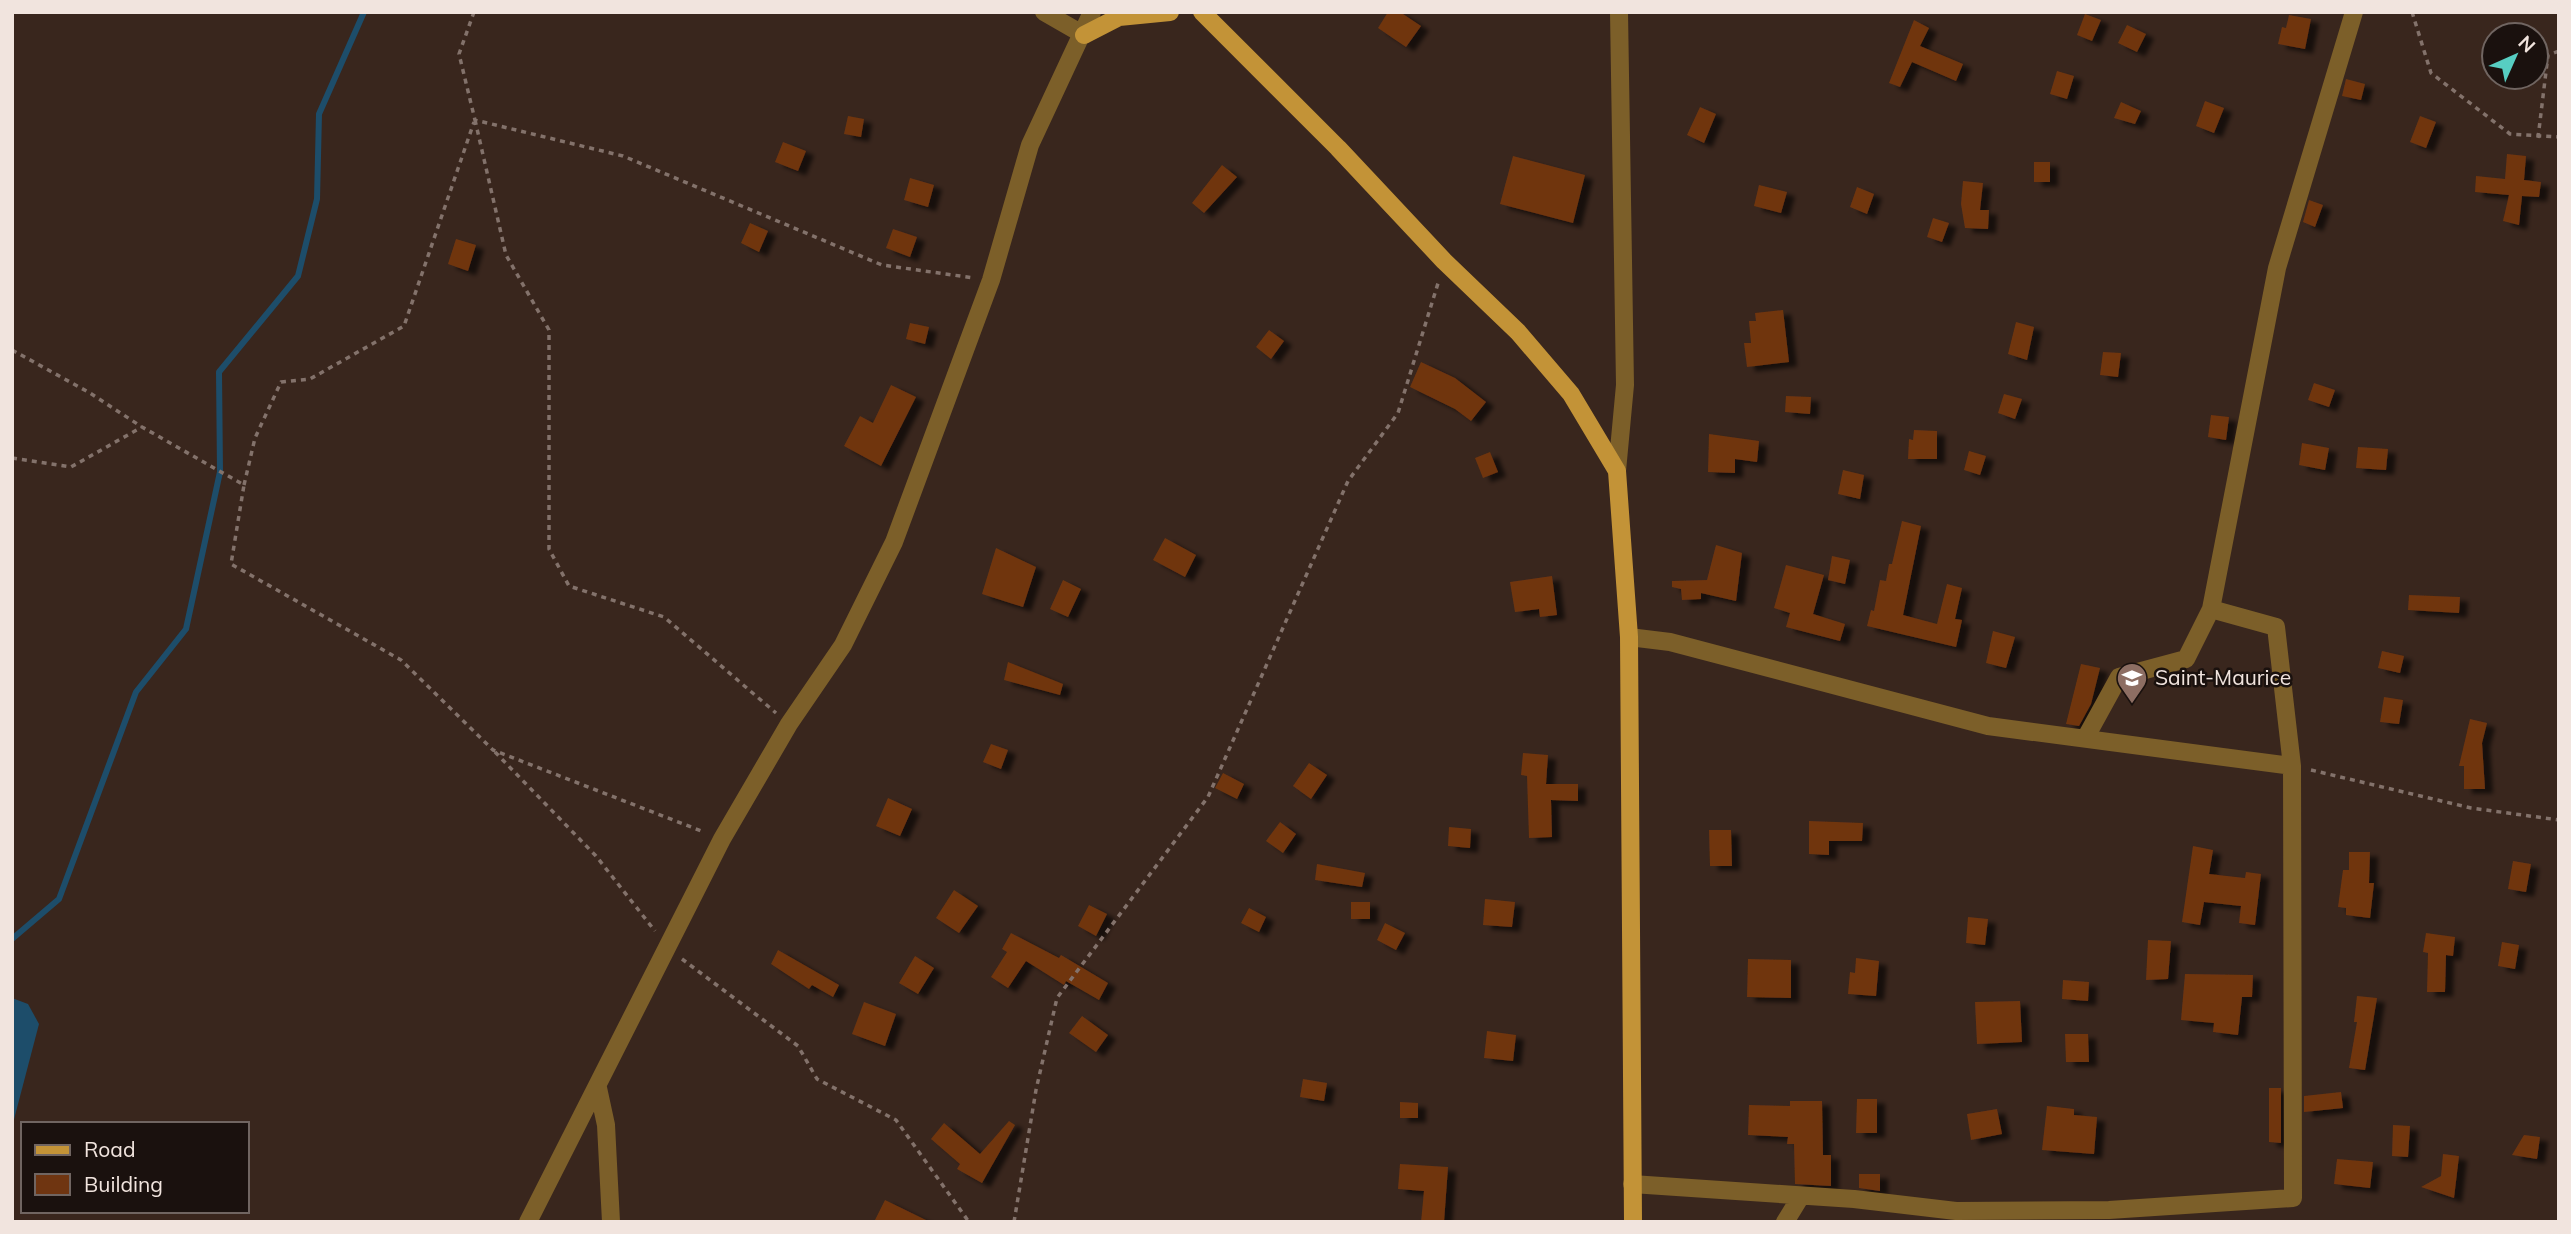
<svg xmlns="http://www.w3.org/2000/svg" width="2571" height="1234" font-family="Mulish,sans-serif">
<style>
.water{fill:#1d4d6a}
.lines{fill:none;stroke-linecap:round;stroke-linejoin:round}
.stream{stroke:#1d4d6a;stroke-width:6}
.building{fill:#6f3511;filter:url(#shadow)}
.path{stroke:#83726b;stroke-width:3.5;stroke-dasharray:5 5;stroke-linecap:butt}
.minor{stroke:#7c5f29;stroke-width:18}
.major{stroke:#c39337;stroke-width:18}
.labels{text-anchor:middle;stroke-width:5;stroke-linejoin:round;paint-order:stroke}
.poi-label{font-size:21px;fill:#f1e4de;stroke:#1a110e;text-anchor:start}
</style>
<defs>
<filter id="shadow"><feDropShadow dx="8" dy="4.5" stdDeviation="2" flood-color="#0009"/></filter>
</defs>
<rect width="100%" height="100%" fill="#39261d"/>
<path class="water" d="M12,998L28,1004L39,1024L12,1127Z"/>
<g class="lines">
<path class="stream" d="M12,939L59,899L136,692L186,629L220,472L219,372L298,276L317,199L319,114L364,12"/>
</g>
<path class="building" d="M1388,12H1400L1421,26L1406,47L1378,28Z
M2085,14L2101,20L2092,41L2077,35Z
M2289,15L2311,19L2305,49L2278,44L2282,27L2286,28Z
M1914,20L1929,28L1920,46L1963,64L1956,81L1912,62L1900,87L1889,83Z
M2127,25L2146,34L2137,52L2118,43Z
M2057,71L2074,76L2067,99L2050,94Z
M2346,79L2365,84L2361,100L2342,96Z
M2205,101L2224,108L2214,133L2196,126Z
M2121,102L2141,111L2135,124L2114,118Z
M1700,107L1716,114L1704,143L1687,135Z
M848,116L864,119L861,137L844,134Z
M2420,116L2436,122L2426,148L2410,142Z
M783,142L806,151L798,171L775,162Z
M2507,154L2526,156L2524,180L2541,182L2539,197L2522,196L2519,225L2503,221L2509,195L2475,192L2476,176L2505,179Z
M1513,156L1585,175L1573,223L1500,204Z
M2034,162H2050V182H2034Z
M1222,165L1237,177L1204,213L1192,203Z
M910,178L934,185L928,207L904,200Z
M1963,181L1983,183L1980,210H1989L1988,229L1965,228L1961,204Z
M1759,185L1787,192L1781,213L1754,206Z
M1857,187L1874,194L1867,214L1850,207Z
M2309,200L2323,205L2315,227L2303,222Z
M1933,218L1949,223L1942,242L1927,237Z
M750,223L768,231L759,252L741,243Z
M893,229L917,237L910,257L886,248Z
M456,239L476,245L468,271L448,264Z
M1783,310L1789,362L1747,367L1744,343H1751L1749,321H1756L1755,313Z
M2016,322L2034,327L2027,360L2008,354Z
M910,323L929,327L925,344L906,339Z
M1269,330L1284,341L1271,359L1256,347Z
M2103,352L2121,353L2118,377L2100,375Z
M1421,362L1455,378L1486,402L1471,421L1455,409L1410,387Z
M2314,383L2335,390L2329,407L2308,400Z
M891,385L916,397L881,466L844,446L860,416L873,423Z
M2004,394L2022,399L2015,419L1998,413Z
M1786,396L1811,397L1810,414L1785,412Z
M2211,415L2229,417L2226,440L2208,437Z
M1914,430L1937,431V459H1908L1909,439L1913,440Z
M1709,434L1759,441L1757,462L1735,459V473L1708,472Z
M2302,443L2329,448L2325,470L2299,465Z
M2358,447L2388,449L2386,470L2356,468Z
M1969,451L1986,456L1980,475L1964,470Z
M1490,452L1498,472L1483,478L1475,458Z
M1843,470L1864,475L1860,499L1838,494Z
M1902,521L1921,526L1903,615L1937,624L1947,584L1962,588L1955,619L1962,620L1956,647L1867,626L1871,610L1874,611L1880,580L1886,581L1889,564H1892Z
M1165,538L1196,555L1185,577L1153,560Z
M1716,545L1742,553L1736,601L1701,593V599L1682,600L1681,589L1672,587V581L1707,580Z
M996,548L1036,567L1023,607L982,594Z
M1832,556L1850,560L1845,584L1828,580Z
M1786,565L1824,575L1813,614L1845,624L1840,641L1786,627L1790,613L1774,608Z
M1552,576L1557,615L1540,617L1539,609L1515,612L1510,582Z
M1063,580L1081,589L1068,617L1050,609Z
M2409,595L2460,597L2459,613L2408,610Z
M1993,631L2015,637L2006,668L1986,663Z
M2382,651L2404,656L2400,673L2378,668Z
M1008,662L1063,684L1060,695L1004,680Z
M2081,664L2100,668L2091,704L2079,726L2066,724Z
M2384,697L2403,700L2399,724L2380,722Z
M2470,719L2487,723L2482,743L2485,789H2464V766H2459Z
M991,744L1008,750L1001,769L983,762Z
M1523,753L1548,755L1546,784H1578V801L1551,800L1552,837L1529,838L1527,776L1521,775Z
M1309,763L1327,775L1311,799L1293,786Z
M1223,773L1244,784L1237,799L1215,788Z
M888,798L912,809L900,836L876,826Z
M1809,821L1863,823L1862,841H1829V855L1809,854Z
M1280,822L1296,834L1283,853L1266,841Z
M1449,827L1471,829L1470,848L1448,846Z
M1709,830H1731L1732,866H1710Z
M2193,846L2213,850L2209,874L2245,878L2246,872L2261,874L2255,925L2239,923L2241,906L2204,902L2200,925L2182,922Z
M2349,852H2370L2369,883H2374L2370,918L2346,915V908L2338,907L2343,870H2349Z
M2513,861L2531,864L2526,892L2508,889Z
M1317,864L1365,873L1362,887L1315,880Z
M954,890L978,906L959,933L936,918Z
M1485,899L1515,902L1512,927L1483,925Z
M1351,902H1370V919H1351Z
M1089,905L1107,914L1096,936L1078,926Z
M1249,908L1266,917L1259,932L1241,923Z
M1968,917L1988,919L1985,945L1966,943Z
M1385,923L1405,933L1396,950L1377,940Z
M1011,933L1059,958L1061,955L1108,983L1099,1000L1066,981L1064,985L1026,961L1008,988L991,977L1007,952L1002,949Z
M2426,933L2455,937L2453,956L2446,955L2445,992H2427L2428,953L2423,952Z
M2148,940L2171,941L2168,979L2146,980Z
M2502,942L2519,945L2515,969L2498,966Z
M778,950L839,985L833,997L812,985L809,989L771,964Z
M915,956L934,968L918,994L899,983Z
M1856,958L1879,961L1876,996L1848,994L1850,972L1855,973Z
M1748,959L1791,960V998L1747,997Z
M2185,974L2253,975L2252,997H2242L2238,1035L2213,1032L2214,1023L2181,1020Z
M2063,980L2089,982L2088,1001L2062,999Z
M2357,996L2377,998L2365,1070L2349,1068L2357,1022H2354Z
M2020,1001L2022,1042L1977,1044L1975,1002Z
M864,1002L896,1014L885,1046L852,1034Z
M1082,1016L1108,1035L1096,1052L1069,1033Z
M1487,1031L1516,1035L1513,1061L1484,1058Z
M2065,1034H2088L2089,1062H2066Z
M1303,1079L1327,1083L1324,1101L1300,1097Z
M2269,1088H2281V1143L2269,1142Z
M2341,1092L2343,1108L2304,1112V1096Z
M1857,1099H1877V1133H1856Z
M1790,1101H1822L1823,1155H1831V1186L1795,1184L1794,1144H1787L1788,1137L1748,1135L1749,1105L1790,1106Z
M1400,1102L1418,1103V1118H1400Z
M2047,1106L2074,1109V1115L2097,1117L2094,1154L2042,1150Z
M1997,1109L2002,1134L1971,1140L1967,1114Z
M1009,1121L1015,1125L982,1183L957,1169L960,1164L931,1139L944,1123L980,1154Z
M2393,1125L2410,1126L2408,1157L2392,1156Z
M2524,1135L2540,1137L2537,1159L2512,1155Z
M2443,1154L2459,1156L2454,1198L2421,1187L2441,1176Z
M2337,1159L2373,1162L2370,1188L2334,1184Z
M1400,1164L1448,1167L1444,1222H1421L1424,1191L1398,1189Z
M1859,1174H1880V1191L1859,1188Z
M885,1200L930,1222H874Z"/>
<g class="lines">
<path class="path" d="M474,12L459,54L475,120L623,156L882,265L974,278
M2412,12L2431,73L2510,134L2559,137
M475,120L506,255L549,330V549L569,586L664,617L776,713
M2538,138L2548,55L2559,51
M12,350L90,393L142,427
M12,458L71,467L142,427L244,485L231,564L401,660L493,750L704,832
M244,485L255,438L281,382L310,379L404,326L474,122
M495,752L596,856L655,931
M2311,770L2471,808L2559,820
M682,959L798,1046L817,1079L896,1120L969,1222
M1014,1222L1036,1090L1057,998L1208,797L1348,481L1398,413L1439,280"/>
<path class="minor" d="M1044,12L1084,35
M1617,471L1625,385L1619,12
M1629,637L1670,642L1988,726L2292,766
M2086,737L2119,677L2186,659L2211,609
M598,1088L606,1125L611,1222
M1632,1184L1854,1199L1956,1211L2109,1210L2293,1198L2292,766L2276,627L2211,609L2277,268L2354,12
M528,1222L722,839L789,724L843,645L894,542L991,280L1030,145L1092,12
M1785,1222L1801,1196"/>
<path class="major" d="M1202,12L1338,148L1444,261L1518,332L1571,394L1617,471L1629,637L1633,1222
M1084,35L1119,17L1170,12"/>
</g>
<defs>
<g id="school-pin" transform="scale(1.575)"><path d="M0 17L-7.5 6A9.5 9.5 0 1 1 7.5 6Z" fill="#8d6e63" stroke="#1a110e"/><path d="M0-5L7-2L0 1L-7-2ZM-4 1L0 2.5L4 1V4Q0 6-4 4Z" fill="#fff"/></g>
</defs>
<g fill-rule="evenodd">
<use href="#school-pin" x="2132" y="678"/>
</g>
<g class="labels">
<g class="poi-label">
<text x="2155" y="685">Saint-Maurice</text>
</g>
</g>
<rect width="2571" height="1234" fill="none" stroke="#f1e4de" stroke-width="28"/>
<rect x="21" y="1122" width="228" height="91" fill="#1a110e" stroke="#706561" stroke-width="2"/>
<rect x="35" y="1145" width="35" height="10" fill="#c39337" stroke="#706561" stroke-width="2"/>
<text x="84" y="1157" font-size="21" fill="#f1e4de">Road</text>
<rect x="35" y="1174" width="35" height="21" fill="#6f3511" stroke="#706561" stroke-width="2"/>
<text x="84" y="1192" font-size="21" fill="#f1e4de">Building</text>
<g transform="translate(2515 56) rotate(45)"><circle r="33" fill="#1a110e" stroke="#706561" stroke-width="2"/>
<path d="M0-5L12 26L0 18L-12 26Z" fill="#57cec2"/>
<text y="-10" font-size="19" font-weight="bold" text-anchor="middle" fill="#f1e4de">N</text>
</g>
</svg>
